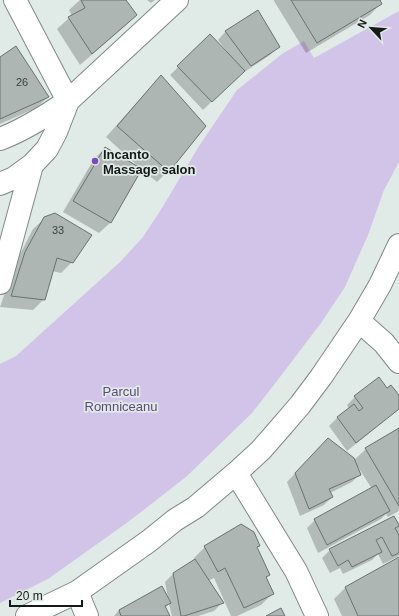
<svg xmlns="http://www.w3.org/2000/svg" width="399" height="616" font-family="Arial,sans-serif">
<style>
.green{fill:#d2c4e9}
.shadow{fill:#0003}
.building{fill:#adb6b3;stroke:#697270}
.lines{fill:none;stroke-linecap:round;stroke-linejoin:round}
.street-casing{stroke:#808986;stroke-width:24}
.street{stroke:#fff;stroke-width:22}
.poi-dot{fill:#7f48bf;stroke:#e0eae7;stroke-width:1.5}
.labels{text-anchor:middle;stroke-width:3.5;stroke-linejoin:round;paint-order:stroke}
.number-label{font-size:11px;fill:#3b403f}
.poi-label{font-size:13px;font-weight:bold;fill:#151918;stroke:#e0eae7;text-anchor:start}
.park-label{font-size:13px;fill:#5e487d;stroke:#e0eae7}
</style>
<rect width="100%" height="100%" fill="#e0eae7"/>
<path class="green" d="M399,11V162L384,190L368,235L345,287L321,323L280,377L252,413L186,477L128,522L48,579L0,603V364L16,356L120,262L143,237L162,208L199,146L237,90L282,54L304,41L314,58Z"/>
<path class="shadow" d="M80,0H125L136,15L125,26L80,65L57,29L69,18L72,16L69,10Z
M147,0H155L151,3Z
M274,0H379L381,3L370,15L306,53L274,1Z
M226,31L279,47L270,55L243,73L242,72L203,110L170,75L210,36L227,54L228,53L218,40Z
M0,58L48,97L36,108L0,124Z
M161,77L205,126L168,171L157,182L141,169L111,222L99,233L63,212L94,159L105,148L140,169V168L106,137L150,88Z
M45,218L72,262L61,273L52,271L44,299L33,310L0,307L15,264L33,229Z
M387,389L399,397V409L347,451L329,426L337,418L349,409L347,405L355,397Z
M399,429V511L388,517L386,514L381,519L318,553L307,528L315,520L372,489L358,467H357L360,474L352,482L330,493L332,497L324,505L300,516L287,482L320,447L354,460L366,449Z
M399,522V555L397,557L383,564L378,554L372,560L343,574L340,568L330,573L322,558L330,550L397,524Z
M259,545L256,548L269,575L265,578L272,594L261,605L237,616H231L214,578L208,581L222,603L214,611L198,616H172L169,604L165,608L169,616H114L119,610L168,598L165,582L173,574L195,560L194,558L205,547Z
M399,558V616H342L334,599L346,587Z"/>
<path class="building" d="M81,0H126L137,15L92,54L68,17L85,8Z
M291,0H380L382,4L317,43Z
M258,10L280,47L251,66L225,31Z
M210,34L245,71L212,102L177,66Z
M16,46L49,97L0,119V57Z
M161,75L206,126L169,172L117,126Z
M105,147L142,169L111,223L73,201Z
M55,213L92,235L73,263L57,258L45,300L11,296L25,252L44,217Z
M379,377L387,388L391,385L399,395V409L356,443L337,417L354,404L359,411L363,408L354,396Z
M399,428V506L365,448Z
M328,438L354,458L361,475L329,489L333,497L309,509L295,473Z
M376,485L390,511L327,545L314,519Z
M394,516L399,525V526L395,528L399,535V553L392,556L382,537L376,540L382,552L352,567L348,560L338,566L329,549Z
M241,524L254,532L260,546L257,547L270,575L266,577L274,594L244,608L225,568L218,572L204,546Z
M399,557V616H358L345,587Z
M195,559L224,603L184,616H181L173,573Z
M162,586L171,603L165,606L170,616H121L119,610Z
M281,608L285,616H266Z"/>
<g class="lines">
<g class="street-casing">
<path id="street" d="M15,0L68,101
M0,139C24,130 46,116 68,101
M0,184L14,178L32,165
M0,283L32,165L47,149L56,132L68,101L177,0
M359,321L384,343L399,362
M236,473L296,571L317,616
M77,592L87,616
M27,616L77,592L149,541L175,520L196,507L236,473L261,450L282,426L300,405L321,377L359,321L380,285L399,245"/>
</g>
<use href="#street" class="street"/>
</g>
<circle class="poi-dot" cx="95" cy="161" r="4"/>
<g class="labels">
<g class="number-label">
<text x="22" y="86">26</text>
<text x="58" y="234">33</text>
</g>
<g class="poi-label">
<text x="103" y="159">Incanto<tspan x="103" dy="15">Massage salon</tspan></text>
</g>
<g class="park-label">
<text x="121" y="396">Parcul<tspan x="121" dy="15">Romniceanu</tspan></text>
</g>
</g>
<g transform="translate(371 28) rotate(296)" stroke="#e0eae7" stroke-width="3" paint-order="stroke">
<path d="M0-3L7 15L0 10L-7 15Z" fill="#151918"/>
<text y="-6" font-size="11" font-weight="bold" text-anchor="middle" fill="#151918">N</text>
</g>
<path d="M10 600v6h72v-6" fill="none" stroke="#151918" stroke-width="2"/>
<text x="16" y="600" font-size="12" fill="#151918" stroke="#e0eae7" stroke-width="3" paint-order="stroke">20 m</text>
</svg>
